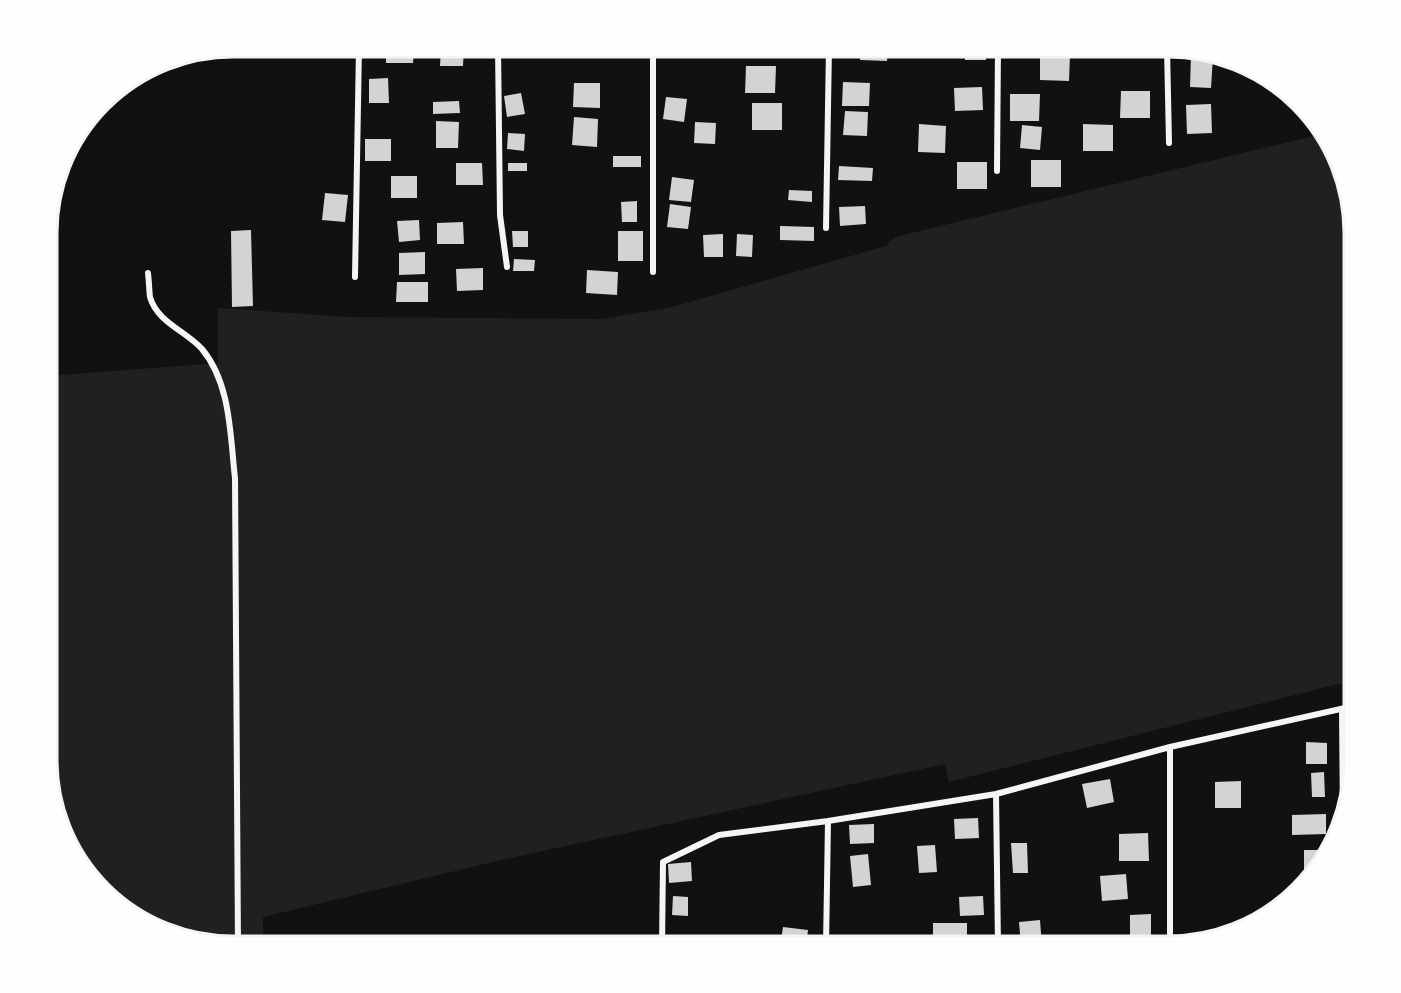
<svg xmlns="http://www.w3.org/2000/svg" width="1401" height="993" font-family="'DejaVu Sans',sans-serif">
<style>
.green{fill:#202020}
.building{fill:#d3d3d3}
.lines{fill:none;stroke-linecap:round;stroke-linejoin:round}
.minor{stroke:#f5f5f5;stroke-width:6}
.rim{fill:none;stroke:#f5f5f5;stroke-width:3}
</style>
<rect width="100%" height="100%" fill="#111"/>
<path class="green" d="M1322,134L1335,150L1354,221V680L949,782L945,764L497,861L263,917V946H221L173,936L120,908L72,854L48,784V780L57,778L48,742V376L218,363V308L349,317L600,319L672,307L886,246L895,237Z"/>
<path class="building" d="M441,47H464L463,66H440Z
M613,47H641V55L612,53Z
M673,47L700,49V57L672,54Z
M861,47H888L887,61L860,60Z
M965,47H986V60H965Z
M1098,47H1127V55L1098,54Z
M386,49L414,50L413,63H386Z
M1040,53L1070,54L1069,81L1040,80Z
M1191,55L1213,56L1211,88L1190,87Z
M746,66H776L775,93H745Z
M388,78L389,103H369V79Z
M843,82L870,83L869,106H842Z
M574,83H600V108L573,107Z
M982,87L983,110L955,111L954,88Z
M1121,91H1150V118H1120Z
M521,93L525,114L507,117L504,96Z
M1010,94H1040L1039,121H1010Z
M666,97L687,99L684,122L663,119Z
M459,101L460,113L433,114V102Z
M752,103H782V130H752Z
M1211,104L1212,133L1187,134L1186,105Z
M845,111L868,112L867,136L843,135Z
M574,117L598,119L597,147L572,145Z
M436,121L459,122L458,148H436Z
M695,122L716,123L715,144L694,143Z
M919,124L946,126L945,153L918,152Z
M1083,124L1113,125V151H1083Z
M1022,125L1042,127L1040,150L1020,148Z
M508,133L525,134L524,151L507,149Z
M365,139H391V161H365Z
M613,156H641V167H613Z
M1031,160H1061V187H1031Z
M957,162H987V189H957Z
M456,163H482L483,185H456Z
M508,163H527V171H508Z
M839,166L873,168L872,181L838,180Z
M391,176H417V198H391Z
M672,177L694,180L691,202L669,200Z
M789,190L812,191V202L788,200Z
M325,193L348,195L345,222L322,220Z
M637,201V222H622L621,202Z
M670,204L691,207L688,229L667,227Z
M865,206L866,224L840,226L839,207Z
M419,220L420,240L399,242L397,221Z
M463,222L464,244H437V223Z
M780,226L814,227V241L780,240Z
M251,230L253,306L232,307L231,231Z
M512,231H528V247H513Z
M618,231H643V261H618Z
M723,234V257H704L703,235Z
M737,234L753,235L752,257L736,256Z
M425,252V274L399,275V253Z
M514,259L535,260L534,271H513Z
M483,268V290L457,291L456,269Z
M587,270L618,272L617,295L586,293Z
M397,282H428V302H396Z
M1306,742L1327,743V764H1306Z
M1324,772L1325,797H1312L1311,773Z
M1110,779L1114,802L1087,808L1082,784Z
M1241,781V808H1215V782Z
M1326,814V834L1292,835V815Z
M978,818L979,838L955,839L954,819Z
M874,824V843L850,844L849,825Z
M1148,833L1149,861H1119V834Z
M1011,843H1027L1028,873H1013Z
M935,845L937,872L919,873L917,846Z
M1304,850H1323L1322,862L1314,875H1304Z
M868,854L871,885L853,887L850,856Z
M691,862L692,881L669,883L668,864Z
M1126,874L1128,899L1102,901L1100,876Z
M673,896L688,897V916L672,915Z
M983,896L984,915L960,916L959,897Z
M1151,914V939H1130V915Z
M1040,920L1042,946H1021L1019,922Z
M933,923H967V946H933Z
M783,927L808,930L806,946H780Z"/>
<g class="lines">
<path class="minor" d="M498,47L500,215L507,267
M1167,47L1169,143
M997,171L998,47
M826,228L829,47
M653,272V47
M148,273C149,281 149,289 150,297C157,322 186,331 202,349C231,384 230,435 235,478L238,946
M355,277L359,47
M1342,709L1343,823
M1170,747V946
M996,794L998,946
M662,946L663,862L719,835L828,821L996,794L1170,747L1354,706
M826,946L828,821"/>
</g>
<path d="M0 0H1401V993H0ZM233 57H1168A176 176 0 0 1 1344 233V760A176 176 0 0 1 1168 936H233A176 176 0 0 1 57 760V233A176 176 0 0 1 233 57Z" fill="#fefefe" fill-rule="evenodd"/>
<path class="rim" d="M233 57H1168A176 176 0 0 1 1344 233V760A176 176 0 0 1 1168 936H233A176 176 0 0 1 57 760V233A176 176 0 0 1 233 57Z"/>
</svg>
